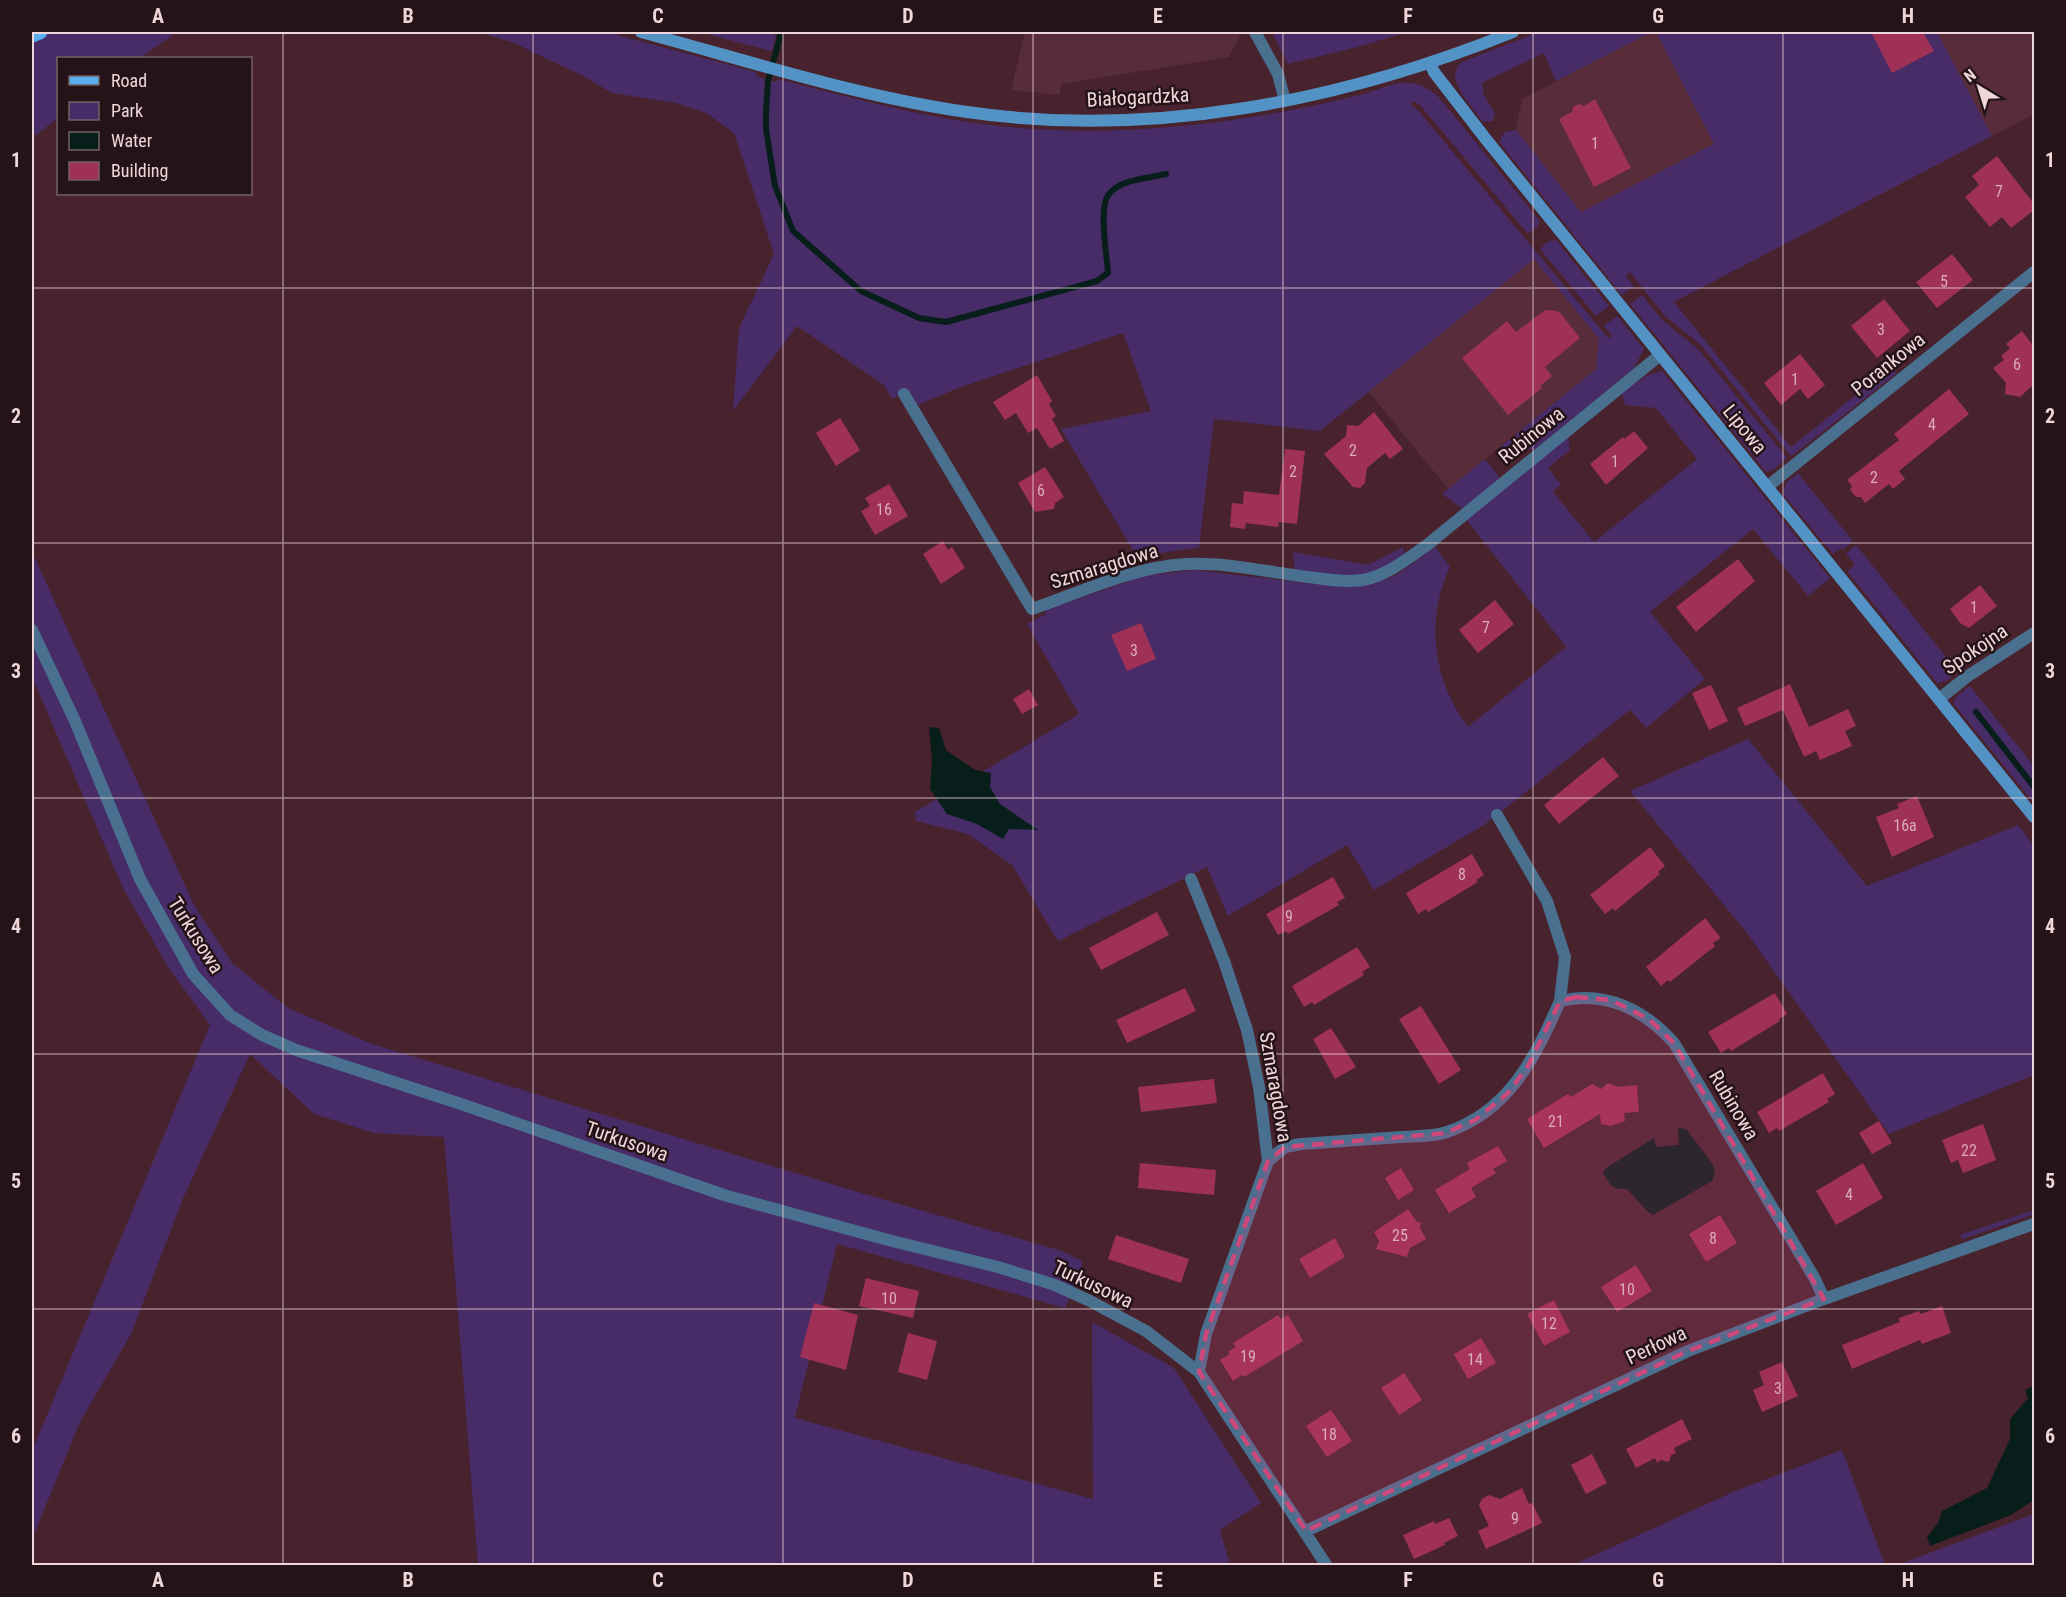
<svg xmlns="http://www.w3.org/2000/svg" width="2066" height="1597" font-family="'Roboto Condensed',sans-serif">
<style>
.built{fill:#582d39}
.green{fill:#482c67}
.water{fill:#071e1b}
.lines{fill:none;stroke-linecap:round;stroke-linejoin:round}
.stream{stroke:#071e1b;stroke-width:6}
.building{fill:#9f3056}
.street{stroke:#49708f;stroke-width:12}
.secondary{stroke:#5292c5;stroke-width:12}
.primary{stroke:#58adee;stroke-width:15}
.marked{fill:#cd487b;fill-opacity:0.2;stroke:#cd487b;stroke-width:4.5;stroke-dasharray:12 8;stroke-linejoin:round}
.grid{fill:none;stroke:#efd6db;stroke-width:1.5;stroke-opacity:0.55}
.labels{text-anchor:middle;stroke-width:5;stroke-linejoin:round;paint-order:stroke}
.number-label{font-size:16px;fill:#dbacba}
.street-label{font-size:20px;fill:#efd6db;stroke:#241317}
.neatline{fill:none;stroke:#efd6db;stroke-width:2}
.grid-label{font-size:20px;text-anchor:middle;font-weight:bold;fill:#efd6db}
</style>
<rect width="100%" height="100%" fill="#48232d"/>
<path class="built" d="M1025,32H1239L1240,35L1229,57L1061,84L1060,95L1011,90Z
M1652,32H1656L1715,144L1581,212L1516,130L1522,99Z
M1797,32H2034V114L1881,194Z
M1534,258L1599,339L1596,369L1448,489L1369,392Z"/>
<path class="green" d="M32,32H177L140,58H58V118L32,138Z
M477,32H605L756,72V76L765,79L764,85L769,87L771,81L777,82L778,79C845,96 913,115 982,124C1073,136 1168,131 1258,116C1292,111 1326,103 1360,95C1376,91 1392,82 1409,83C1420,83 1428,89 1437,95L1540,221L1538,226L1528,234L1420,105L1413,101L1411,105L1417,109L1608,338L1612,336L1604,326L1617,316L1644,349L1634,368L1534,450L1500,447L1596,369L1599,339L1534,259L1320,431L1214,419L1199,547L1137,557L1061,429L1151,411L1123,333L958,388L918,405L908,390L892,399L884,385L797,326L733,411L739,328L774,254L734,133L706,113L676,103L612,93L585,77L512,42Z
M698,32H758L776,35L772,51Z
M1272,32H1407L1358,47L1288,64Z
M1539,32H1652L1556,81L1544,53L1482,83L1484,95L1495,113L1493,121L1483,122C1475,111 1454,88 1455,74C1455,69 1458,66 1462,62Z
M1656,32H1937L1992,136L1674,302L1791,447L1892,366L1897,373L1793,455H1790L1701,345L1665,316L1630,272L1626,276L1634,286L1622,295L1500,143L1501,137L1505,132L1516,130L1581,212L1714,144Z
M1556,240L1609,306L1596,316L1540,249L1549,241Z
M1642,295L1662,320L1698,349L1787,458L1774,469L1766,472L1630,304Z
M1662,371L1830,578L1808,596L1753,529L1650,612L1705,679L1646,728L1630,710L1484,825L1374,890L1347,845L1228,916L1207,867L1058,941L1012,865L968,834L916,821L915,812L1079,714L1027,624L1046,614L1045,610L1144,576L1194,570L1333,586H1364L1395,576L1435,547L1450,567C1425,620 1433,680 1468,727L1566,647L1466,519L1568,437L1570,450L1548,468L1561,485L1553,492L1594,542L1697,459L1656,408L1625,405L1622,393L1646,376Z
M1485,459L1500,478L1463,509L1442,494Z
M1798,473L1853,541L1842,550L1841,548L1833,554L1783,494L1786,483Z
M1856,545L1958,672L1946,681L1937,683L1847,571L1855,565L1846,554Z
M1403,547L1404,556C1391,564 1376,573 1361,576C1341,580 1315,572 1295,570L1293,552L1368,565Z
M32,552L194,905L232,963L288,1008L372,1044L851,1190L1062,1251L1083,1262L1078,1280L1065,1308L837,1244L795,1418L1093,1499L1092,1322L1174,1368L1261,1503L1220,1530L1230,1565H478L444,1137L374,1133L314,1114L250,1054L184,1196L131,1334L80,1422L32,1539V1451L210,1025L168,967L123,888L32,677Z
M1970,686L2034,766V803L1953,703L1957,696Z
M1748,739L1867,886L2018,825L2034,846V1075L1889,1134L1747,933L1630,791Z
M2034,1210V1214L1963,1239L1960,1235Z
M1842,1450L1885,1565H1573L1733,1492Z
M2034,1514V1565H1897Z"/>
<path class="water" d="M929,727L939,728L946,750L975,770L991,773L990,787L1000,804L1038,830L1009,829L1003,839L977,824L947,814L930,789L932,760Z
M1678,1127L1687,1130L1712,1163L1715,1172L1712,1181L1653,1215L1648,1212L1627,1189C1612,1190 1610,1185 1603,1173L1606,1168L1654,1138L1656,1147L1679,1145Z
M2034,1386V1500L2011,1515L1930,1546L1927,1537L1938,1523L1942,1511L1987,1488L2010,1439V1419L2028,1398L2025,1390Z"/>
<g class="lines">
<path class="stream" d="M779,32L780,37L768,81L766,112V129L775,186L793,231L861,291L919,318L946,322L1097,281L1108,273C1107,256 1098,206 1109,194C1121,179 1149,178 1166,174
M1976,712L2034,787"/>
</g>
<path class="building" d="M1871,32H1923L1934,51L1892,73Z
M1595,99L1631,168L1594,187L1559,119L1572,112L1573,107L1579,104L1584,106Z
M1997,156L2034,204V210L2011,228L2002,217L1990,227L1965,197L1979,185L1972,176Z
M1952,254L1973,280L1937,308L1916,282Z
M1884,299L1910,331L1877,358L1851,326Z
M1545,310L1557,311L1561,314L1580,338L1545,367L1552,376L1540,386L1542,388L1508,415L1462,358L1507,321L1516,332Z
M2022,331L2034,347V384L2020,397L2005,394L2006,383L1993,368L2004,360L2001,356L2010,348L2006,344Z
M1800,354L1825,385L1808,399L1800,389L1781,405L1764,383Z
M1037,375L1052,401L1049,404L1056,416L1052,419L1064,441L1050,449L1037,428L1028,433L1016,413L1005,420L993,402Z
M1949,389L1969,414L1899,471L1905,479L1893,489L1889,484L1865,503L1861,497H1856L1850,490L1852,486L1847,480L1899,440L1894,434Z
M1374,412L1403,449L1390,459L1385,453L1367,468L1365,483L1360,488L1353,487L1324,454L1346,436L1347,425L1358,426Z
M840,418L860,450L836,466L816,433Z
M1634,431L1648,448L1606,485L1590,464L1623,437L1624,439Z
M1285,449L1305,451L1297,524L1279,522L1278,527L1246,523L1245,529L1230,527L1232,503L1243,504L1244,491L1279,495Z
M1045,467L1064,497L1055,503L1054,509L1035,512L1018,483Z
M889,484L908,516L875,535L861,511L870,506L865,498Z
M943,541L948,550L952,547L965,568L941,584L923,554Z
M1738,559L1755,581L1696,632L1676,607Z
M1980,585L1997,606L1969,628L1960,623L1950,609Z
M1495,600L1514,624L1478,653L1459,630Z
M1141,623L1156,659L1127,671L1111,635Z
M1790,684L1809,727L1848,709L1856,726L1845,731L1852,746L1820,760L1816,751L1804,757L1783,710L1745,726L1737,708Z
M1711,685L1728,721L1709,730L1692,693Z
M1029,689L1038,705L1022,714L1013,699Z
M1603,757L1619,776L1559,824L1544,805Z
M1917,796L1934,837L1892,857L1876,817L1899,808L1897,804Z
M1650,847L1665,866L1658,872L1660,874L1615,911L1613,908L1605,914L1590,895Z
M1472,854L1484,875L1476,880L1478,882L1428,912L1426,909L1418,914L1406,893Z
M1333,877L1345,898L1337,902L1339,905L1288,934L1286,931L1278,935L1266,914Z
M1157,912L1169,935L1101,970L1089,948Z
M1705,918L1721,938L1713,943L1715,946L1670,982L1668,980L1661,986L1646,967Z
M1357,947L1370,967L1362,972L1364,975L1314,1005L1312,1002L1304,1007L1292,986Z
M1185,988L1196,1011L1127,1043L1116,1020Z
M1775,993L1787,1014L1779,1019L1780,1021L1731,1051L1729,1048L1721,1053L1708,1032Z
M1421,1006L1461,1070L1439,1084L1399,1019Z
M1331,1028L1356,1067L1335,1079L1313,1039Z
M1823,1073L1835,1094L1827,1099L1829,1102L1779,1131L1777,1128L1769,1133L1757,1112Z
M1214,1079L1217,1103L1141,1112L1138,1087Z
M1608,1083L1618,1087L1637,1085L1639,1112L1624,1113L1625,1121L1611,1126L1601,1124L1600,1114L1544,1148L1527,1119L1568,1094L1571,1097L1592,1084L1601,1089Z
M1879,1121L1892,1143L1872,1154L1859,1133Z
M1983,1124L1996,1160L1963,1173L1958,1160L1951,1163L1942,1140Z
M1498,1146L1507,1161L1493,1169L1496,1173L1471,1188L1476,1197L1449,1213L1435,1190L1470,1169L1467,1163Z
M1140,1163L1216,1170L1214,1195L1138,1188Z
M1863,1163L1883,1198L1836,1225L1816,1191Z
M1401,1168L1414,1190L1398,1200L1385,1178Z
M1408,1209L1416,1221L1421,1223L1420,1228L1426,1239L1410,1248L1407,1257L1376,1249L1379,1241L1374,1232Z
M1720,1215L1737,1243L1706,1262L1689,1234Z
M1116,1235L1189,1259L1181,1283L1108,1259Z
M1335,1238L1345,1257L1310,1278L1299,1259Z
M1636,1265L1652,1291L1617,1312L1601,1287Z
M866,1278L919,1291L913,1318L859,1306Z
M1554,1300L1570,1332L1544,1346L1527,1314Z
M814,1303L858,1315L846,1370L800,1357Z
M1942,1306L1951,1333L1922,1344L1920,1340L1852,1369L1842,1345L1900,1322L1899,1318L1919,1311L1921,1314Z
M1278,1315L1281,1319L1288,1315L1303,1341L1244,1377L1242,1375L1233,1381L1220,1360L1230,1354L1228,1352L1236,1347L1233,1343Z
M908,1333L937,1341L927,1380L898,1372Z
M1481,1338L1496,1363L1468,1379L1454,1354Z
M1782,1362L1798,1396L1762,1412L1753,1390L1764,1385L1759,1372Z
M1404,1373L1422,1400L1399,1415L1381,1388Z
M1331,1410L1352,1441L1327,1457L1306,1426Z
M1682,1419L1692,1439L1674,1448L1676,1453L1671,1455L1669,1462L1661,1460L1657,1463L1655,1458L1636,1468L1626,1449Z
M1592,1454L1607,1483L1586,1494L1571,1465Z
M1522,1488L1529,1504L1532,1503L1542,1523L1486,1549L1478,1531L1489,1526L1479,1505L1482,1499L1489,1495L1500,1499Z
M1449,1518L1458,1536L1444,1543L1445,1545L1414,1559L1403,1535L1434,1521L1435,1524Z"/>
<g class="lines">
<path class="street" d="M1255,32L1278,74L1285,101
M904,394L1032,609C1081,592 1133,567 1186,564C1226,562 1268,572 1308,577C1326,579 1345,583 1363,580C1388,575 1407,559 1427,545L1660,355
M1767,487L2034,272
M32,630L75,721L140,879L193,974L230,1015L262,1035L296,1050L464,1105L727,1196L892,1241L998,1267L1055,1285L1090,1301L1146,1331L1199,1372L1327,1566
M1939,699L1968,676L2034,633
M1497,815L1547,901L1565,957L1560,1001
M1191,879L1224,961L1247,1030L1259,1087L1268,1161L1206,1334L1199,1372
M1268,1161L1285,1147L1301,1144C1334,1142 1368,1139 1401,1137C1416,1136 1433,1137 1447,1132C1509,1111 1535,1058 1560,1001C1605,990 1645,1010 1674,1043L1815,1279L1824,1299
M1306,1531L1688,1351L1824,1299L2034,1224"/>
<path class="secondary" d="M641,32C749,61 856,96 967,112C1152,139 1342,101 1513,32
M1430,63L1434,72L1485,138L2034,817"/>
<path class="primary" d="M32,35L40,32"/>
</g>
<path class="marked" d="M1576,997L1611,1000L1649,1019L1674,1043L1824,1299L1688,1351L1306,1531L1199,1372L1206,1334L1268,1161L1285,1147L1445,1133L1475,1120L1507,1094L1528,1066L1560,1001Z"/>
<path class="grid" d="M283,32V1566M533,32V1566M783,32V1566M1033,32V1566M1283,32V1566M1533,32V1566M1783,32V1566M32,288H2034M32,543H2034M32,798H2034M32,1054H2034M32,1309H2034"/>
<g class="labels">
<g class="number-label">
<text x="1595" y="149">1</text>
<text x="1999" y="197">7</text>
<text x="1944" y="287">5</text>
<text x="1881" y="335">3</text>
<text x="2017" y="370">6</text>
<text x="1795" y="385">1</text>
<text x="1932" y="430">4</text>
<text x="1353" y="456">2</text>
<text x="1615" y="467">1</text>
<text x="1293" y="477">2</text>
<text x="1874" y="483">2</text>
<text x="1041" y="496">6</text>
<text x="884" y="515">16</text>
<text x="1974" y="613">1</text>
<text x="1486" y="633">7</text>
<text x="1134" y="656">3</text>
<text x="1905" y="831">16a</text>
<text x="1462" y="880">8</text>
<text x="1289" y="922">9</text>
<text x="1556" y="1127">21</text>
<text x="1969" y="1156">22</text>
<text x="1849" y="1200">4</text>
<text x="1400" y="1241">25</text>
<text x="1713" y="1244">8</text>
<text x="1627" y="1295">10</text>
<text x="889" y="1304">10</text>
<text x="1549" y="1329">12</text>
<text x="1248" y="1362">19</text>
<text x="1475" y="1365">14</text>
<text x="1778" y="1394">3</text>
<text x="1329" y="1440">18</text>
<text x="1515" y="1524">9</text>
</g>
<g class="street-label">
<text transform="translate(1138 97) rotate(-3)" y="7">Białogardzka</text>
<text transform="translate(1888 364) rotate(-39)" y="7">Porankowa</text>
<text transform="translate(1745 429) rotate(51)" y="7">Lipowa</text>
<text transform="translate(1531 435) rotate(-39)" y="7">Rubinowa</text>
<text transform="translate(1104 566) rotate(-17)" y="7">Szmaragdowa</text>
<text transform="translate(1975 649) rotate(-34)" y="7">Spokojna</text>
<text transform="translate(196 935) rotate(58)" y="7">Turkusowa</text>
<text transform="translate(1276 1087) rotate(80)" y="7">Szmaragdowa</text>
<text transform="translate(1734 1105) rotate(59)" y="7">Rubinowa</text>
<text transform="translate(627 1141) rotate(19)" y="7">Turkusowa</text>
<text transform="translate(1093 1284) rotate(25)" y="7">Turkusowa</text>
<text transform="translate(1656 1345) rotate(-25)" y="7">Perłowa</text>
</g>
</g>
<rect width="2066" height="1597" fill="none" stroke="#241317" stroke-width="66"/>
<rect x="57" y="57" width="195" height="138" fill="#241317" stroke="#756165" stroke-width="1.5"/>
<rect x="69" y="76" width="30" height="9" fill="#58adee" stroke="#756165" stroke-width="1.5"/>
<text x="111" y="87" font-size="18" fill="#efd6db">Road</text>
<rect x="69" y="102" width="30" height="18" fill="#482c67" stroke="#756165" stroke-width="1.5"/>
<text x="111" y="117" font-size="18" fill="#efd6db">Park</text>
<rect x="69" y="132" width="30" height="18" fill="#071e1b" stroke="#756165" stroke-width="1.5"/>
<text x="111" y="147" font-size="18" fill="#efd6db">Water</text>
<rect x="69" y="162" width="30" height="18" fill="#9f3056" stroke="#756165" stroke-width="1.5"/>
<text x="111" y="177" font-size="18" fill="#efd6db">Building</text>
<g transform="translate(1979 87) rotate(322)" stroke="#241317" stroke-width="4.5" paint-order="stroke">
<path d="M0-4.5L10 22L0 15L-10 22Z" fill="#efd6db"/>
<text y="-9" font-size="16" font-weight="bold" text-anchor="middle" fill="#efd6db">N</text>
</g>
<rect x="33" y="33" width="2000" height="1531" class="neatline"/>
<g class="grid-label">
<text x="158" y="23">A</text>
<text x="408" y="23">B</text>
<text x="658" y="23">C</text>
<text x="908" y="23">D</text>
<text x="1158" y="23">E</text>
<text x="1408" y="23">F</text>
<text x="1658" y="23">G</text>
<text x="1908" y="23">H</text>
<text x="16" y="167">1</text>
<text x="2050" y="167">1</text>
<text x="16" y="423">2</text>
<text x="2050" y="423">2</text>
<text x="16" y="678">3</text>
<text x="2050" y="678">3</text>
<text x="16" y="933">4</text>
<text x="2050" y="933">4</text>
<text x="16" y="1188">5</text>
<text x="2050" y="1188">5</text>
<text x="16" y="1443">6</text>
<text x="2050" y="1443">6</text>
<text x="158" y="1587">A</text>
<text x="408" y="1587">B</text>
<text x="658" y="1587">C</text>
<text x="908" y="1587">D</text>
<text x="1158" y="1587">E</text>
<text x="1408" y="1587">F</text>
<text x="1658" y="1587">G</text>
<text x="1908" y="1587">H</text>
</g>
</svg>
